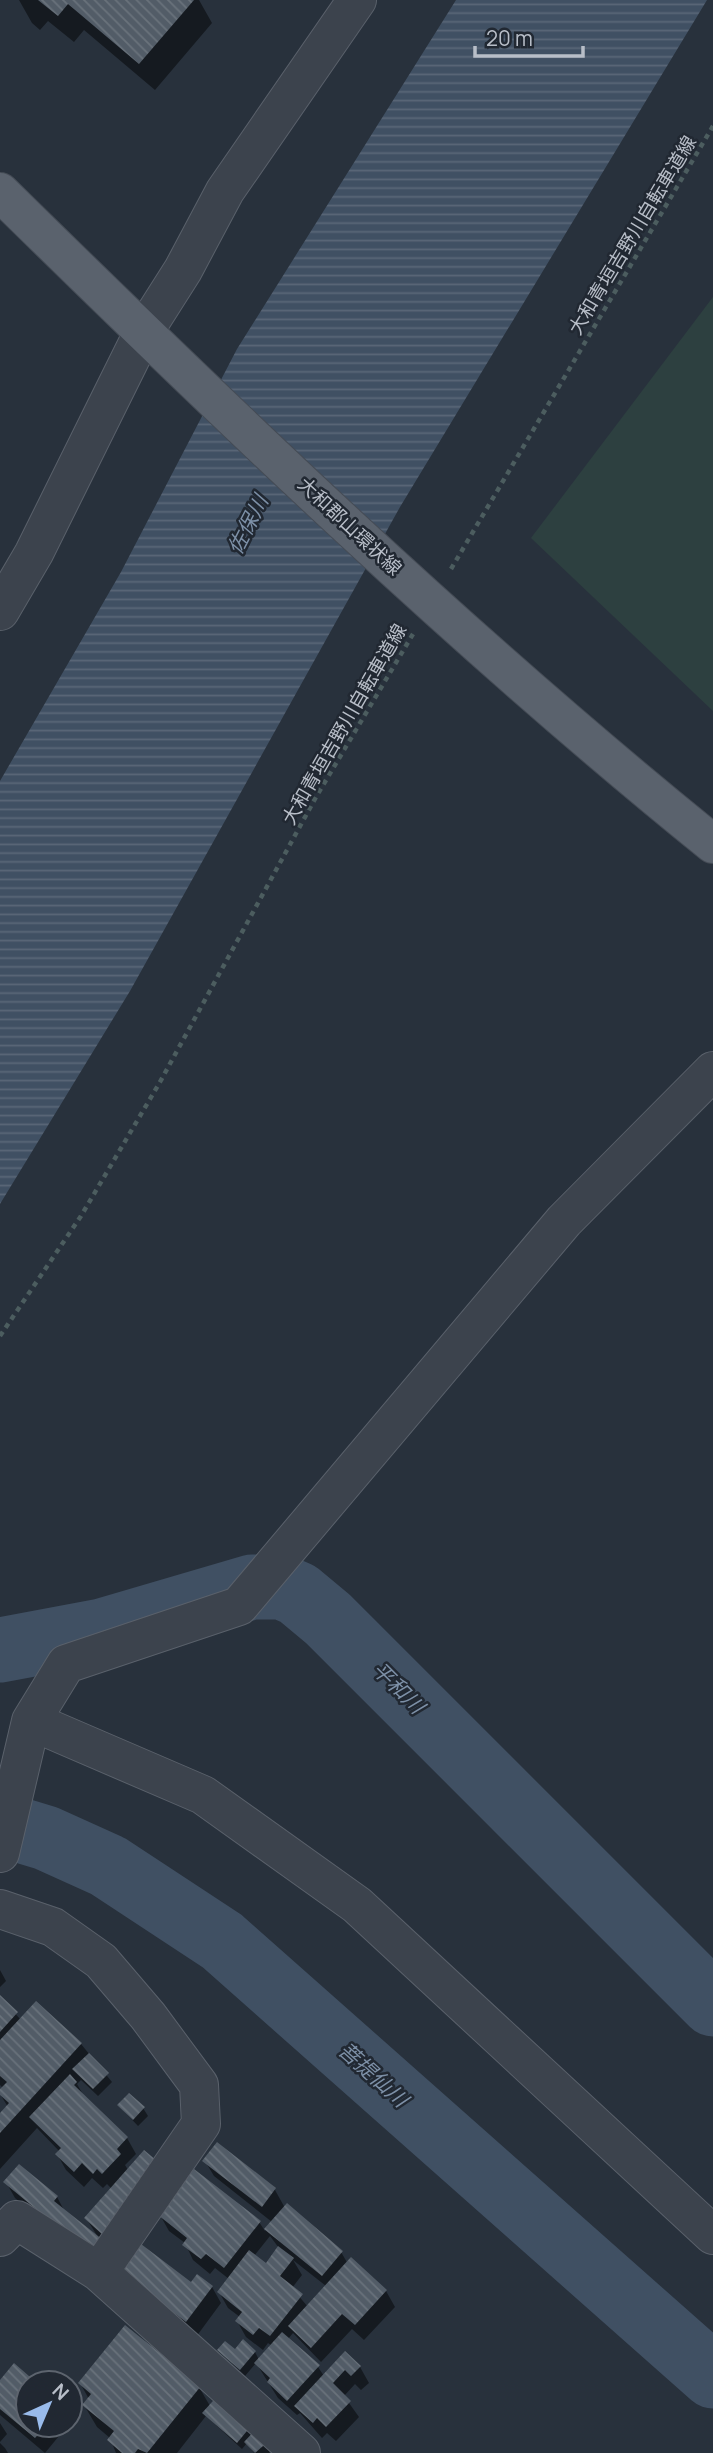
<svg xmlns="http://www.w3.org/2000/svg" width="713" height="2453" font-family="Manrope,'Noto Sans JP',sans-serif">
<style>
.green{fill:#2d4040}
.water{fill:url(#water-rules)}
.shadow{fill:#0007;fill-rule:evenodd}
.lines{fill:none;stroke-linecap:round;stroke-linejoin:round}
.river{stroke:#405063;stroke-width:65}
.building{fill:url(#building-back-hatch)}
.minor-casing{stroke:#5a616b;stroke-width:40}
.major-casing{stroke:#454c56;stroke-width:40}
.path{stroke:#4c5d5f;stroke-width:4.5;stroke-dasharray:5 5;stroke-linecap:butt}
.minor{stroke:#3c434d;stroke-width:38}
.major{stroke:#5a626d;stroke-width:38}
.labels{text-anchor:middle;stroke-width:5;stroke-linejoin:round;paint-order:stroke}
.street-label{font-size:19px;fill:#b8bec8;stroke:#212832}
.water-label{font-size:21px;font-style:italic;fill:#7d90a7;stroke:#212832}
</style>
<defs>
<pattern id="water-rules" width="6" height="5" patternUnits="userSpaceOnUse" patternTransform="scale(1.75)"><rect width="6" height="5" fill="#405063"/><path d="M0 2.5h6" fill="none" stroke="#5a6778"/></pattern>
<pattern id="building-back-hatch" width="6" height="6" patternUnits="userSpaceOnUse" patternTransform="scale(1.75)"><rect width="6" height="6" fill="#525c67"/><path d="M-1 5l2 2M0 0l6 6M5-1l2 2" fill="none" stroke="#69727b"/></pattern>
</defs>
<rect width="100%" height="100%" fill="#28313c"/>
<path class="green" d="M713,297V711L531,538Z"/>
<path class="water" d="M456,0H707L400,507L130,991L0,1204V781L121,572L237,349Z"/>
<path class="shadow" d="M19,0H199L212,23L155,90L84,30L74,42L48,21L40,30L32,23Z
M0,1970L6,1981L0,1987Z
M0,1997L21,2020L81,2044L112,2082L98,2096L81,2080L77,2084L85,2098L127,2138L136,2154L125,2165L128,2170L101,2268L15,2198L6,2182L57,2197L65,2212L98,2237L86,2218L112,2189L107,2184L103,2188L92,2178L84,2187L66,2170L57,2154L60,2152L37,2128L0,2169V2116L8,2107L0,2094L3,2088L0,2085Z
M119,2106L143,2108L148,2116L138,2126Z
M205,2161L275,2190L285,2208L341,2252L348,2264L386,2291L395,2307L364,2340L352,2329L321,2362L293,2333L288,2339L318,2367L324,2376L345,2353L360,2367L369,2383L361,2390L355,2384L344,2396L359,2417L336,2441L327,2433L322,2438L300,2413L297,2415L278,2398L256,2363L245,2376L219,2350L255,2352L259,2360L272,2346L268,2343L263,2350L246,2337L237,2321L240,2317L228,2308L219,2292L229,2279L215,2268L210,2274L193,2260L185,2243L169,2231L160,2215L259,2222L265,2231L272,2222L214,2176ZM270,2236L279,2248L266,2265L254,2256ZM293,2260L326,2286L308,2307L292,2288L302,2275Z
M192,2285L212,2287L221,2303L196,2337L131,2288Z
M15,2366L34,2383H28V2425H68L45,2453L0,2415V2383Z
M80,2383L199,2387L210,2406L274,2448L269,2453H254L247,2443L242,2449L206,2416L177,2453H116L110,2438L97,2427L84,2405L89,2399Z
M0,2423L7,2434L0,2442Z
M0,2443L5,2448L8,2453H0Z"/>
<g class="lines">
<path class="river" d="M0,1650L102,1631L252,1587H282L298,1594L328,1619L713,2004
M0,1824L46,1838L108,1866L222,1941L713,2376"/>
</g>
<path class="building" d="M38,0H194L139,64L68,4L58,16Z
M0,1995L18,2012L0,2032Z
M36,2001L82,2043L0,2133V2113L9,2103L0,2095V2089L7,2082L0,2076V2040Z
M89,2053L109,2073L93,2089L72,2069Z
M70,2074L77,2082L74,2085L128,2137L117,2149L121,2154L102,2174L97,2169L93,2174L82,2163L74,2172L55,2154L61,2148L29,2117Z
M129,2093L145,2107L133,2120L117,2105Z
M217,2142L276,2188L262,2207L202,2161Z
M144,2150L163,2166L103,2235L84,2218Z
M19,2164L58,2196L54,2201L103,2240L91,2254L3,2182Z
M194,2169L261,2221L224,2268L206,2254L201,2259L182,2245L187,2238L158,2215Z
M287,2203L343,2251L322,2276L264,2229Z
M141,2244L191,2282L197,2274L213,2286L186,2322L120,2272Z
M278,2246L294,2258L280,2276L303,2294L270,2336L259,2328L253,2335L235,2321L242,2312L217,2292L249,2250L266,2263Z
M351,2257L387,2290L355,2325L342,2314L311,2348L288,2326Z
M125,2325L201,2386L147,2453L138,2449L135,2453H122L107,2440L114,2431L82,2405L91,2394L78,2383Z
M282,2332L320,2365L287,2401L267,2382L270,2378L254,2363Z
M243,2339L256,2351L240,2370L217,2350L225,2341L235,2349Z
M345,2351L361,2366L351,2376L345,2370L333,2383L351,2401L326,2427L317,2418L313,2423L294,2406Z
M14,2363L37,2383H28V2425H47L35,2438L0,2409V2380Z
M222,2391L256,2420L237,2443L202,2413Z
M258,2427L271,2439L255,2453L244,2442Z"/>
<g class="lines">
<g class="minor-casing">
<path id="minor" d="M0,611L34,553L143,333L183,270L225,191L357,0
M31,1721L203,1795L357,1905L713,2235
M0,1853L31,1721L66,1664L239,1606L564,1221L713,1071
M0,1909L53,1927L101,1961L148,2016L199,2085L201,2124L99,2272
M0,2237L17,2220L99,2272L301,2453"/>
</g>
<g class="major-casing">
<path id="major" d="M0,192C229,417 463,642 713,844"/>
</g>
<path class="path" d="M451,569L713,126
M0,1336L81,1216L160,1082L316,797L413,634"/>
<use href="#minor" class="minor"/>
<use href="#major" class="major"/>
</g>
<g class="labels">
<g class="street-label">
<text transform="translate(632 235) rotate(-59)" y="7">大和青垣吉野川自転車道線</text>
<text transform="translate(350 526) rotate(43)" y="7">大和郡山環状線</text>
<text transform="translate(344 724) rotate(-60)" y="7">大和青垣吉野川自転車道線</text>
</g>
<g class="water-label">
<text transform="translate(248 525) rotate(-63)" y="7">佐保川</text>
<text transform="translate(398 1688) rotate(45)" y="7">平和川</text>
<text transform="translate(373 2075) rotate(42)" y="7">菩提仙川</text>
</g>
</g>
<g transform="translate(49 2404) rotate(44)"><circle r="33" fill="#212832" stroke="#5d646e" stroke-width="2"/>
<path d="M0-5L12 26L0 18L-12 26Z" fill="#99bbeb"/>
<text y="-10" font-size="19" font-weight="bold" text-anchor="middle" fill="#b8bec8">N</text>
</g>
<path d="M475 46v10h108v-10" fill="none" stroke="#b8bec8" stroke-width="3.5"/>
<text x="486" y="46" font-size="21" fill="#b8bec8" stroke="#212832" stroke-width="5" paint-order="stroke">20 m</text>
</svg>
